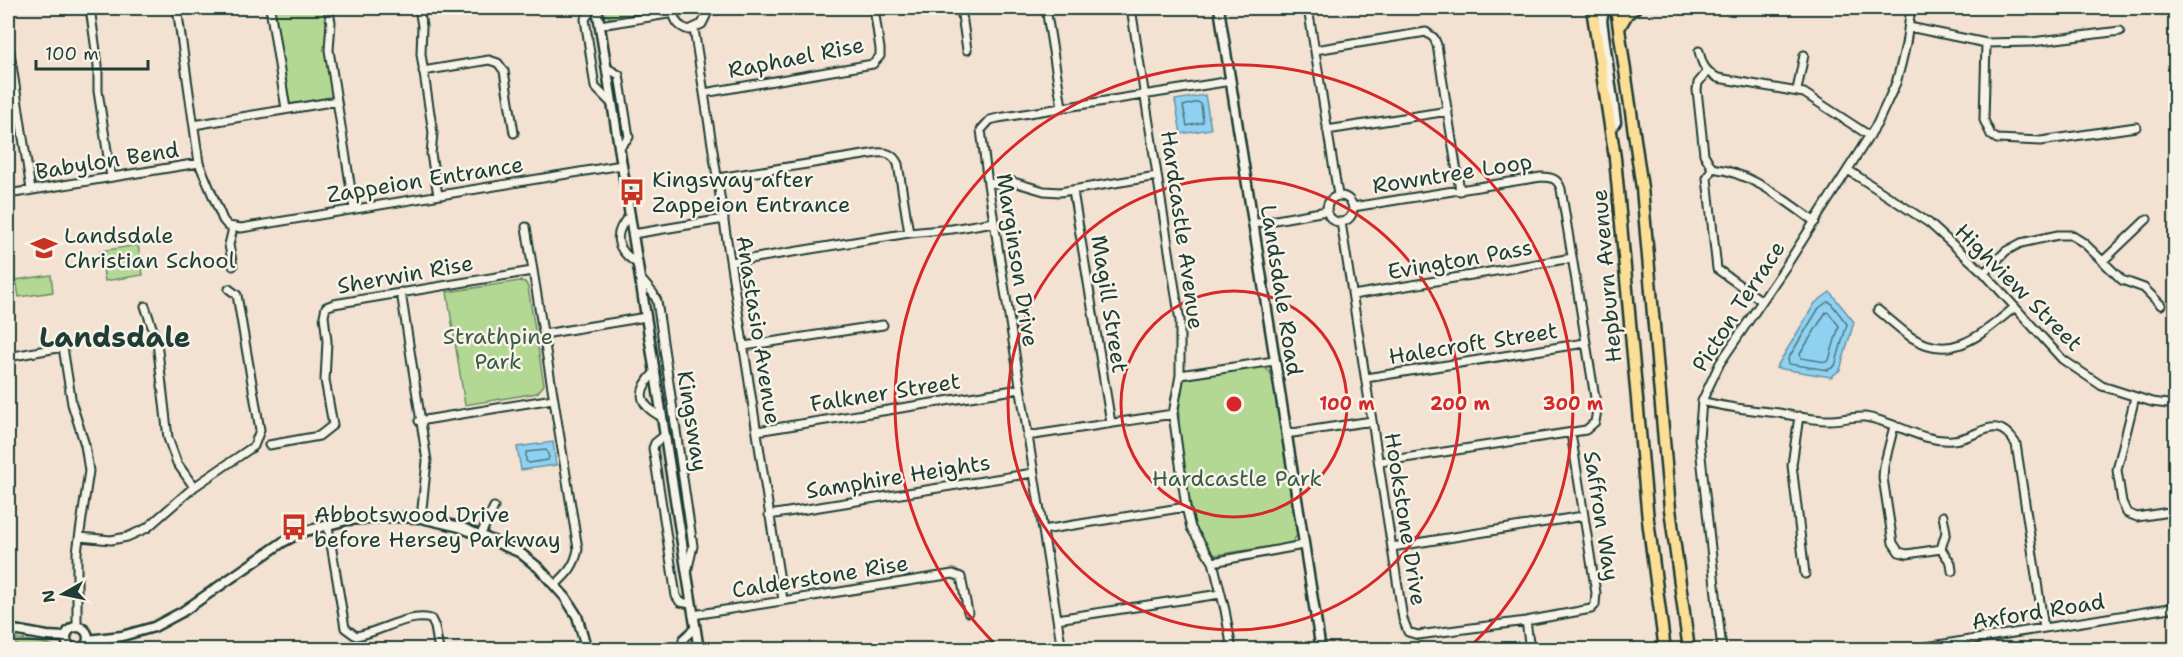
<svg xmlns="http://www.w3.org/2000/svg" width="2183" height="657" font-family="'Shantell Sans',sans-serif">
<style>
.green{fill:#b2d893;stroke:#688a64;stroke-width:1.5}
.water{fill:#90d1f2;stroke:#6396a6;stroke-width:1.5}
.lines{fill:none;stroke-linecap:round;stroke-linejoin:round}
.shore{stroke:#4c7880;stroke-width:1.5}
.minor-casing{stroke:#1f3d34;stroke-width:11}
.tertiary-casing{stroke:#1f3d34;stroke-width:13}
.primary-casing{stroke:#1f3d34;stroke-width:15}
.minor{stroke:#f7f3e8;stroke-width:7}
.tertiary{stroke:#f7f3e8;stroke-width:8}
.primary{stroke:#fdde96;stroke-width:10}
.ring{fill:none;stroke:#d62828;stroke-width:3}
.labels{text-anchor:middle;stroke-width:5;stroke-linejoin:round;paint-order:stroke}
.street-label{font-size:22px;fill:#1f3d34;stroke:#f7f3e8}
.poi-label{font-size:22px;fill:#1f3d34;stroke:#f7f3e8;text-anchor:start}
.park-label{font-size:22px;fill:#3c5c47;stroke:#f7f3e8}
.district-label{font-size:28px;font-weight:bold;fill:#1f3d34;stroke:#f7f3e8}
.centre{fill:#d62828;stroke:#f7f3e8;stroke-width:3}
.ring-label{font-size:18px;text-anchor:middle;font-weight:bold;fill:#d62828;stroke:#f7f3e8;stroke-width:5;stroke-linejoin:round;paint-order:stroke}
</style>
<rect width="100%" height="100%" fill="#f3e1d2"/>
<filter id="ink" filterUnits="userSpaceOnUse"><feTurbulence type="fractalNoise" baseFrequency=".0167" numOctaves="2"/><feDisplacementMap in="SourceGraphic" scale="12" xChannelSelector="R" yChannelSelector="G"/><feConvolveMatrix kernelMatrix="1 2 1 2 8 2 1 2 1" color-interpolation-filters="sRGB"/></filter>
<g filter="url(#ink)">
<path class="green" d="M274,8H325L327,22L326,49L333,97L290,104Z
M600,8H669L613,19L605,15Z
M138,245L143,275L105,281L100,251Z
M51,275L53,292L19,297L16,280Z
M520,281L525,282L528,287L544,385L537,393L465,405L447,292Z
M1258,367L1265,368L1272,374L1297,535L1292,543L1216,555L1210,551L1193,526L1178,431L1181,386L1184,380L1192,377Z
M8,638L48,644L61,649H31L8,643Z"/>
<path class="water" d="M1205,95L1211,129L1181,134L1175,100Z
M1830,292L1854,322L1840,370L1831,377L1776,368L1815,303Z
M553,442L556,465L521,470L517,447Z"/>
<g class="lines">
<path class="shore" d="M1198,102L1201,104L1203,122L1187,126L1183,106Z
M1827,302H1830L1847,324L1835,366L1828,370L1789,364L1788,359L1819,308Z
M1826,312L1829,313L1839,326L1829,360L1826,362L1801,358L1800,354Z
M546,450L549,457L548,460L529,463L526,461V452Z"/>
<g class="minor-casing">
<path id="minor" d="M90,8L98,65V91L111,177
M270,8L286,109
M328,8L331,22L329,50L354,209
M419,8L422,26L421,54L433,133L431,154L438,195
M593,8L585,19L595,87L612,104
M675,8C672,19 678,27 689,30L702,24L706,16L704,8
M961,8L967,50
M1046,8L1062,107
M1131,8L1180,321V375L1173,414L1186,507L1191,528L1213,562L1225,610L1232,650
M1308,8L1338,195
M706,11L728,8
M600,25L674,13
M1909,27L1986,43L2032,42L2120,31
M694,29L783,600
M8,39L31,190
M1986,43L1984,120L1991,135L1997,139L2041,141L2136,127
M1315,50L1426,32L1434,38L1437,45L1460,191
M1699,51C1702,65 1705,71 1718,78L1804,93L1870,136
M607,68L619,75L629,137L619,148
M423,71L489,60L498,63L504,71L514,133
M1707,72L1698,83L1697,90L1704,154L1712,168
M1797,90L1804,55
M704,93L873,64L880,56V49L874,8
M194,125L337,101
M1327,130L1448,111
M199,163L223,220L228,226L241,228L622,165
M1712,168L1707,178L1708,187L1717,269L1762,301
M1712,168C1752,173 1783,199 1815,222
M1848,170L1929,223L1984,273L2062,359L2102,386L2152,402L2176,405
M718,178L877,153C887,152 893,154 898,164L909,233
M988,184L1010,181L1044,191L1060,192L1157,176
M1073,191L1111,423
M8,194L199,163L177,8
M1327 209a13 13 0 1 1 26 0a13 13 0 1 1-26 0Z
M1353,207L1541,177C1552,177 1558,179 1561,189L1597,410L1595,422L1586,430L1379,462
M630,215C611,235 616,250 638,264
M1341,222L1403,619L1408,632L1418,635L1526,621L1591,609L1595,605L1596,593L1571,433
M1253,224L1326,211
M526,227L578,549C575,566 567,574 555,585
M233,228L229,245L233,266
M633,234L724,219
M2103,261L2147,219
M731,262L909,233L952,229L994,222
M1984,273L2006,251L2021,243L2058,235H2071L2084,243L2122,280L2144,288L2161,305
M640,278L653,293L657,301L693,546L687,572
M401,292L427,461L421,518
M1353,295L1572,258
M145,306L157,342L168,438L177,463L194,487
M1878,310C1889,319 1900,329 1911,337C1953,364 1984,332 2015,307
M544,334L646,317
M744,346L883,325
M8,357L63,347L72,404L85,445L89,471L77,552V627
M655,372C636,391 638,405 662,417
M1180,375L1274,361
M1366,378L1585,343
M2135,397L2117,470L2122,502L2127,513L2137,517L2176,511
M1702,401C1726,408 1753,410 1779,413C1795,416 1812,420 1829,420C1841,420 1853,416 1865,417C1895,421 1922,443 1953,440C1981,438 1995,411 2016,444L2044,628
M1799,416L1792,465L1805,574
M419,421L553,399
M1894,426L1884,466L1883,478L1893,543L1899,552L1907,554L1941,549
M757,431L1020,389
M1286,434L1372,421
M665,435L655,443L653,448L676,596L680,602L691,604
M1027,436L1173,414
M269,445L319,436L333,425L325,380L327,341L324,316L326,307L334,304L532,271
M769,515L1033,473
M1943,516L1946,532L1941,549L1951,563L1952,571
M328,526L345,628L356,636C381,632 407,613 431,619L435,627L439,650
M1043,530L1186,507
M480,536L494,507
M80,537L111,540L127,537L147,528L194,487L254,446L260,430L237,295L229,289
M1392,547L1583,516
M1213,562L1303,545
M693,615L953,574L961,577L968,612
M1057,619L1220,594
M1526,621L1530,650
M683,650V639L695,628
M1062,650L988,184L981,130L990,120L998,118L1231,81
M1722,650L1699,438L1702,401L1720,363L1786,266L1877,124L1896,83L1901,65L1906,44L1911,8
M1907,650L2176,607"/>
</g>
<g class="tertiary-casing">
<path id="tertiary" d="M597,8L699,650
M1219,8L1321,650
M1605,8L1602,20L1616,122L1611,130
M66 638a11 11 0 1 1 22 0a11 11 0 1 1-22 0Z
M8,629L47,636L66,637
M88,640L122,636L154,627L182,612L283,542L302,532L347,520L393,517L421,518L460,527L519,552L539,568L565,597L577,616L587,650"/>
</g>
<g class="primary-casing">
<path id="primary" d="M1592,8L1615,158L1648,520L1665,650
M1616,8L1642,188L1670,509L1689,650
M1619,28L1627,14L1635,8"/>
</g>
<use href="#minor" class="minor"/>
<use href="#tertiary" class="tertiary"/>
<use href="#primary" class="primary"/>
</g>
</g>
<g class="ring">
<circle cx="1234" cy="404" r="113"/>
<circle cx="1234" cy="404" r="226"/>
<path d="M999 648A339 339 0 1 1 1469 648"/>
</g>
<defs>
<g id="bus-bare" transform="scale(2.07)"><path d="M-5-6H5V4H4V6H2V4H-2V6H-4V4H-5ZM-3.5-4V0h7V-4ZM-3.5 1.2v1.5H-2V1.2ZM2 1.2v1.5H3.5V1.2Z" fill="#c8321e" stroke="#f7f3e8" stroke-width="2.5" paint-order="stroke"/></g>
<g id="school-bare" transform="scale(2.07)"><path d="M0-5L7-2L0 1L-7-2ZM-4 1L0 2.5L4 1V4Q0 6-4 4Z" fill="#c8321e" stroke="#f7f3e8" stroke-width="2.5" paint-order="stroke"/></g>
</defs>
<g fill-rule="evenodd">
<use href="#bus-bare" x="632" y="192"/>
<use href="#school-bare" x="44" y="248"/>
<use href="#bus-bare" x="294" y="527"/>
</g>
<g class="labels">
<g class="street-label">
<text transform="translate(796 57) rotate(-11)" y="8">Raphael Rise</text>
<text transform="translate(107 160) rotate(-9)" y="8">Babylon Bend</text>
<text transform="translate(1452 173) rotate(-9)" y="8">Rowntree Loop</text>
<text transform="translate(425 179) rotate(-9)" y="8">Zappeion Entrance</text>
<text transform="translate(1183 230) rotate(82)" y="8">Hardcastle Avenue</text>
<text transform="translate(1460 259) rotate(-10)" y="8">Evington Pass</text>
<text transform="translate(1018 260) rotate(81)" y="8">Marginson Drive</text>
<text transform="translate(405 274) rotate(-10)" y="8">Sherwin Rise</text>
<text transform="translate(1606 276) rotate(-95)" y="8">Hepburn Avenue</text>
<text transform="translate(2019 287) rotate(45)" y="8">Highview Street</text>
<text transform="translate(1282 290) rotate(81)" y="8">Landsdale Road</text>
<text transform="translate(1110 304) rotate(81)" y="8">Magill Street</text>
<text transform="translate(1738 306) rotate(-57)" y="8">Picton Terrace</text>
<text transform="translate(759 330) rotate(81)" y="8">Anastasio Avenue</text>
<text transform="translate(1473 343) rotate(-9)" y="8">Halecroft Street</text>
<text transform="translate(885 392) rotate(-9)" y="8">Falkner Street</text>
<text transform="translate(693 421) rotate(81)" y="8">Kingsway</text>
<text transform="translate(898 476) rotate(-9)" y="8">Samphire Heights</text>
<text transform="translate(1602 516) rotate(81)" y="8">Saffron Way</text>
<text transform="translate(1406 519) rotate(81)" y="8">Hookstone Drive</text>
<text transform="translate(820 576) rotate(-9)" y="8">Calderstone Rise</text>
<text transform="translate(2038 611) rotate(-9)" y="8">Axford Road</text>
</g>
<g class="poi-label">
<text x="652" y="187">Kingsway after<tspan x="652" dy="25">Zappeion Entrance</tspan></text>
<text x="64" y="243">Landsdale<tspan x="64" dy="25">Christian School</tspan></text>
<text x="314" y="522">Abbotswood Drive<tspan x="314" dy="25">before Hersey Parkway</tspan></text>
</g>
<g class="park-label">
<text x="498" y="344">Strathpine<tspan x="498" dy="25">Park</tspan></text>
<text x="1237" y="486">Hardcastle Park</text>
</g>
<g class="district-label">
<text x="115" y="347">Landsdale</text>
</g>
</g>
<circle cx="1234" cy="404" r="9" class="centre"/>
<g class="ring-label">
<text x="1347" y="410">100 m</text>
<text x="1460" y="410">200 m</text>
<text x="1573" y="410">300 m</text>
</g>
<rect width="2183" height="657" fill="none" stroke="#f7f3e8" stroke-width="30"/>
<rect x="15" y="15" width="2153" height="627" fill="none" stroke="#1f3d34" stroke-width="2" filter="url(#ink)"/>
<g transform="translate(63 594) rotate(261)" stroke="#f7f3e8" stroke-width="4.5" paint-order="stroke">
<path d="M0-4.5L10 22L0 15L-10 22Z" fill="#1f3d34"/>
<text y="-9" font-size="16" font-weight="bold" text-anchor="middle" fill="#1f3d34">N</text>
</g>
<path d="M36 60v9h112v-9" fill="none" stroke="#1f3d34" stroke-width="3"/>
<text x="45" y="60" font-size="18" fill="#1f3d34" stroke="#f7f3e8" stroke-width="4.5" paint-order="stroke">100 m</text>
</svg>
